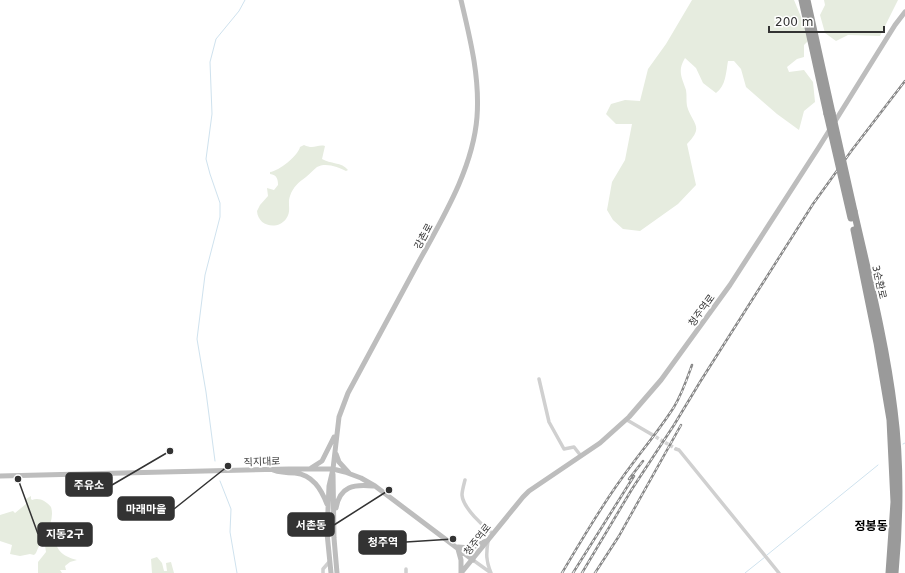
<svg xmlns="http://www.w3.org/2000/svg" width="905" height="573" font-family="'DejaVu Sans','Noto Sans KR',sans-serif">
<style>
.green{fill:#e6ecdf}
.lines{fill:none;stroke-linecap:round;stroke-linejoin:round}
.stream{stroke:#cfe2ee;stroke-width:1}
.street-tunnel{stroke:#d6d6d6;stroke-width:3.5;stroke-dasharray:3.5 2;stroke-linecap:butt}
.street{stroke:#d0d0d0;stroke-width:3.5}
.secondary{stroke:#bdbdbd;stroke-width:5}
.highway{stroke:#9a9a9a;stroke-width:7}
.rail-casing{stroke:#888;stroke-width:2.5}
.rail{stroke:#fff;stroke-width:1;stroke-dasharray:3;stroke-linecap:butt}
.highway-bridge{stroke:#9a9a9a;stroke-width:7}
.labels{text-anchor:middle;stroke-width:4;stroke-linejoin:round;paint-order:stroke}
.street-label{font-size:10px;fill:#333;stroke:#fff}
.quarter-label{font-size:12px;font-weight:bold;fill:#000;stroke:#fff}
.leader{fill:none;stroke:#333;stroke-width:1.5}
.callout-dot{fill:#333;stroke:#fff;stroke-width:1.5}
.callout{fill:#333;stroke:#333;stroke-width:1.5}
.callout-label{font-size:11px;text-anchor:middle;font-weight:bold;fill:#fff}
</style>
<rect width="100%" height="100%" fill="#fff"/>
<path class="green" d="M692,0H794L806,29L808,41L804,45V57L797,59L787,67L789,72L804,70L813,82L815,102L804,111L799,130L777,114L746,87L741,69L734,61H728C726,72 726,86 716,93L703,83L696,68L685,58C677,71 682,78 686,90C687,95 686,101 687,106C692,124 705,126 687,144L696,185L678,204L640,231L623,229L613,220L607,210L612,182L625,160L632,124H616L606,114L611,104L625,100L640,101L648,69L666,44Z
M824,0H898L880,36L848,35L836,41L825,33L820,15L825,5Z
M304,145C314,150 317,144 325,146L322,159C330,164 342,162 348,170L346,171C339,167 325,162 317,167C313,170 310,174 306,177C299,182 293,187 290,196C287,204 292,211 286,219C278,230 258,227 257,211L260,205L268,196L267,188L274,190L278,185C278,179 277,175 270,174V172C279,171 298,156 300,147Z
M31,496V499L32,500C39,497 46,501 51,507C56,523 41,539 36,553L34,555L30,554L20,556L10,554L12,545L0,541V515L13,511L15,513L26,504V499Z
M55,531C54,549 61,556 77,560L70,562L65,566L66,570H60L62,573H38V562L46,552L44,539L45,538L50,540Z
M157,557L162,563L164,571H167L166,563L171,562L174,573H152L151,559Z"/>
<g class="lines">
<path class="stream" d="M903,444L905,443
M215,461L206,392L197,339L205,275L220,217V203L210,174L206,159L212,114L210,62L216,39L239,11L245,0
M220,481L231,509L230,532L237,573
M767,555L878,465
M745,573L765,557"/>
<path class="street-tunnel" d="M651,434L676,449"/>
<path class="street" d="M539,379L549,422L564,449L574,447L581,456
M627,420L651,434
M676,449L679,450L779,573
M465,480C464,484 462,491 462,495C463,508 483,526 493,534
M488,541C486,554 486,561 491,573
M473,560L491,573
M323,573V569L330,561
M406,573V569"/>
<path class="secondary" d="M336,454L339,462L349,473
M311,468L322,461L334,437
M273,470C281,473 287,473 295,473C313,475 321,489 327,504
M333,474L334,538L337,573
M0,476L289,469H333L345,472L361,478L375,486L473,560
M336,508C340,486 354,484 373,486
M458,547L471,548L488,540
M458,549L461,560V572
M331,573L327,533L329,486L333,469L339,417L348,393C371,351 394,308 417,265C442,219 473,169 477,117C480,77 470,38 461,0
M461,573L523,497L529,491L600,443L629,417L661,380L730,285L819,147L895,25L905,12"/>
<path class="highway" d="M802,0L827,114
M807,0L832,113
M854,211C869,277 886,343 894,410C901,464 900,519 895,573
M854,230L877,343L890,420L894,502L889,573"/>
<g class="rail-casing">
<path id="rail" d="M629,479L643,461
M562,573C581,541 600,508 622,478C639,454 658,432 674,407C682,394 687,379 692,365
M573,573L634,476
M582,573L632,489L674,425L700,382L813,204L852,150L905,81
M595,573L619,536L681,425"/>
</g>
<use href="#rail" class="rail"/>
<path class="highway-bridge" d="M832,113L854,211
M827,114L851,218"/>
</g>
<g class="labels">
<g class="street-label">
<text transform="translate(423 236) rotate(-62)" y="4">강촌로</text>
<text transform="translate(880 282) rotate(77)" y="4">3순환로</text>
<text transform="translate(701 310) rotate(-54)" y="4">청주역로</text>
<text transform="translate(262 461) rotate(-2)" y="4">직지대로</text>
<text transform="translate(477 539) rotate(-52)" y="4">청주역로</text>
</g>
<g class="quarter-label">
<text x="871" y="530">정봉동</text>
</g>
</g>
<path class="leader" d="M170 451L112 485M228 466L174 509M389 490L334 525M18 479L38 534M453 539L406 542"/>
<g class="callout-dot">
<circle cx="170" cy="451" r="4"/>
<circle cx="228" cy="466" r="4"/>
<circle cx="389" cy="490" r="4"/>
<circle cx="18" cy="479" r="4"/>
<circle cx="453" cy="539" r="4"/>
</g>
<g class="callout">
<rect x="66" y="473" width="46" height="23" rx="4"/>
<rect x="118" y="497" width="56" height="23" rx="4"/>
<rect x="288" y="513" width="46" height="23" rx="4"/>
<rect x="38" y="523" width="54" height="23" rx="4"/>
<rect x="359" y="531" width="47" height="23" rx="4"/>
</g>
<g class="callout-label">
<text x="89" y="489">주유소</text>
<text x="146" y="513">마래마을</text>
<text x="311" y="529">서촌동</text>
<text x="65" y="538">지동2구</text>
<text x="383" y="546">청주역</text>
</g>
<path d="M769 26v6h115v-6" fill="none" stroke="#333333" stroke-width="2"/>
<text x="775" y="26" font-size="12" fill="#333333" stroke="#ffffff" stroke-width="3" paint-order="stroke">200 m</text>
</svg>
